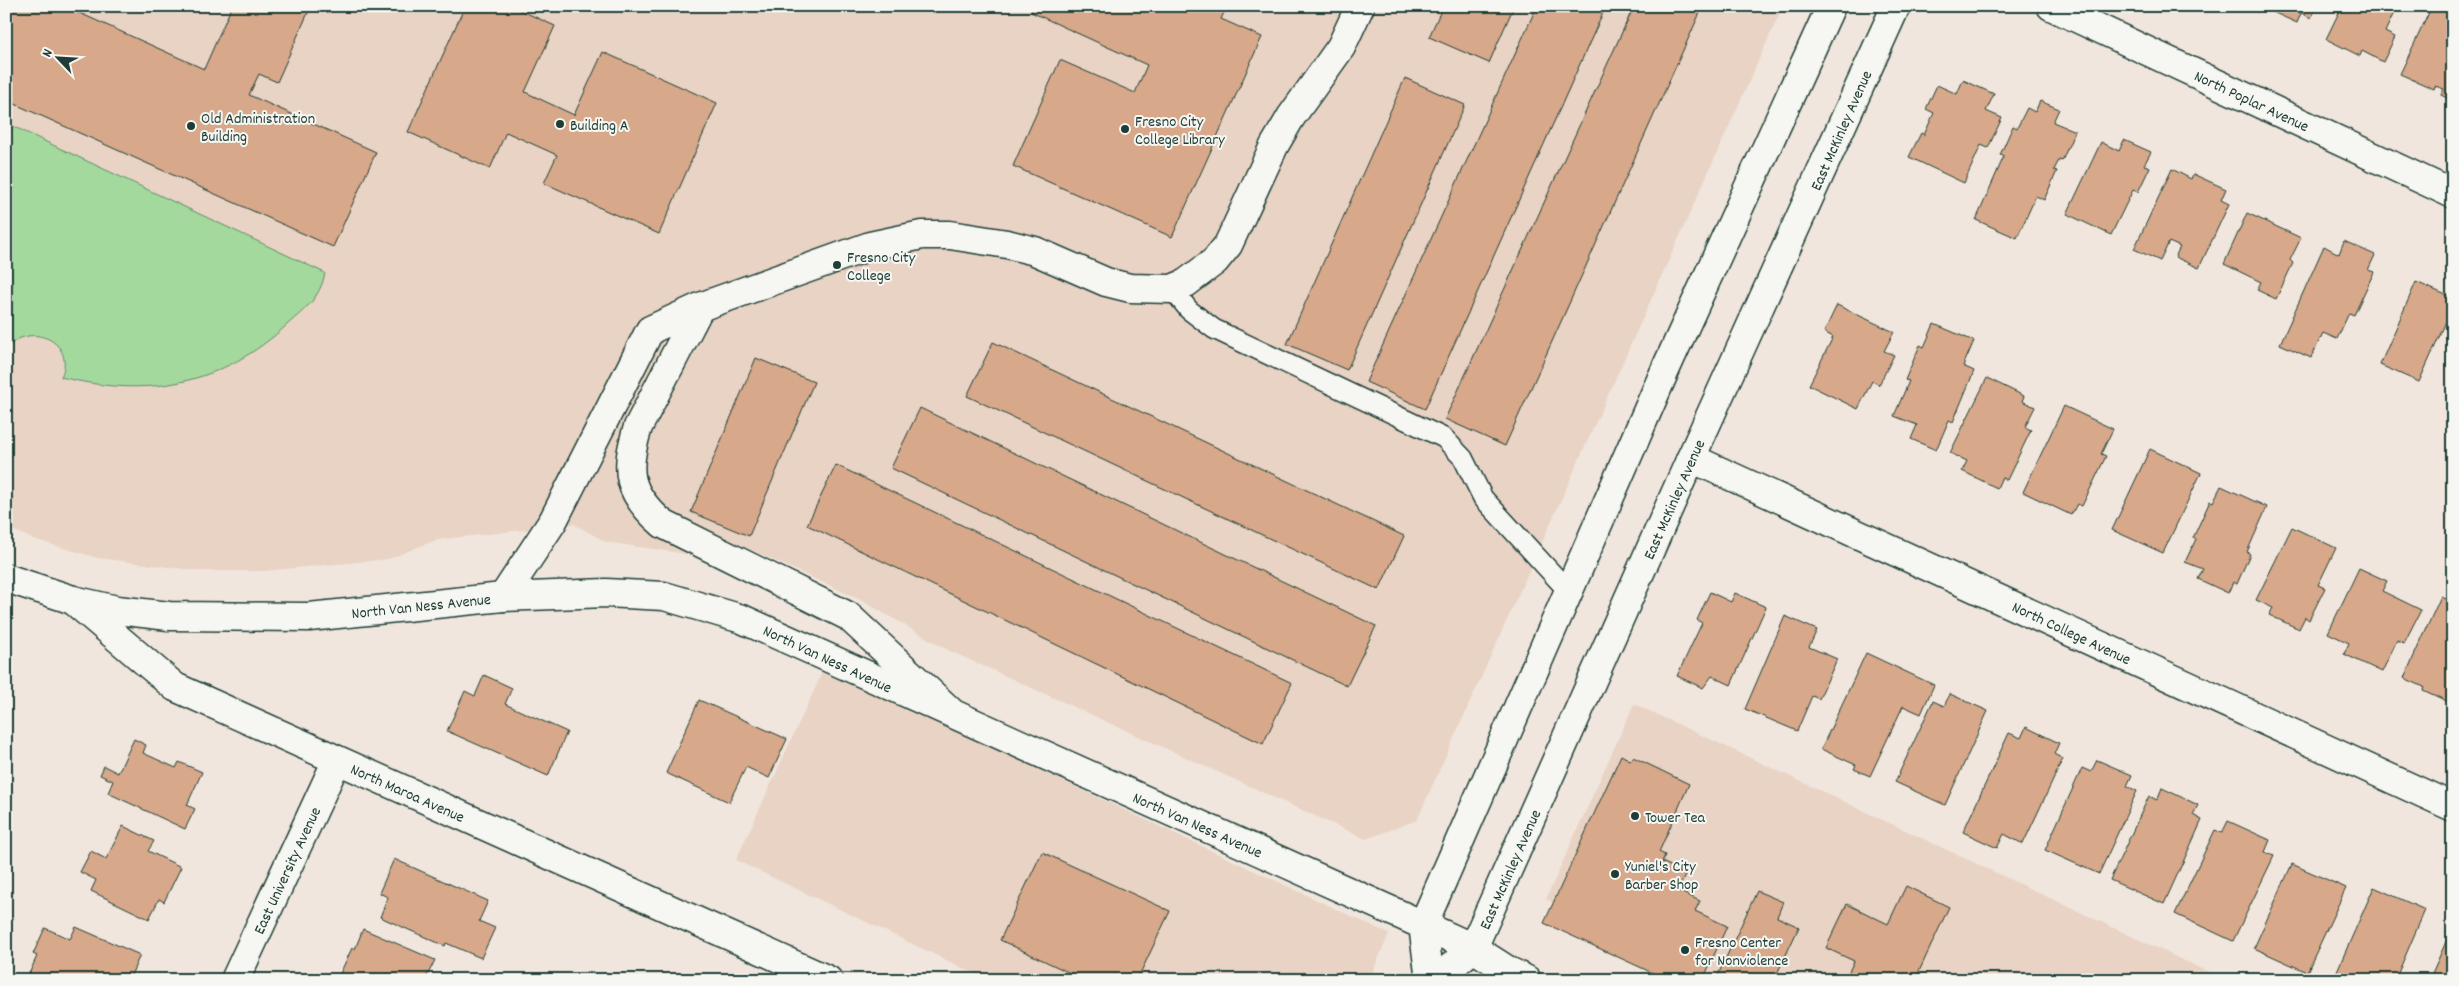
<svg xmlns="http://www.w3.org/2000/svg" width="2459" height="986" font-family="Dekko,sans-serif">
<style>
.built{fill:#e8d3c4}
.green{fill:#a3d99d;stroke:#618b68}
.building{fill:#d7a889;stroke:#1f3d34}
.lines{fill:none;stroke-linecap:round;stroke-linejoin:round}
.service-casing{stroke:#1f3d34;stroke-width:22}
.minor-casing{stroke:#1f3d34;stroke-width:31}
.secondary-casing{stroke:#1f3d34;stroke-width:31}
.service{stroke:#f6f6f2;stroke-width:19}
.minor{stroke:#f6f6f2;stroke-width:28}
.secondary{stroke:#f6f6f2;stroke-width:28}
.poi-dot{fill:#1f3d34;stroke:#f6f6f2;stroke-width:2}
.labels{text-anchor:middle;stroke-width:4;stroke-linejoin:round;paint-order:stroke}
.street-label{font-size:16px;fill:#1f3d34;stroke:#f6f6f2}
.poi-label{font-size:16px;fill:#1f3d34;stroke:#f6f6f2;text-anchor:start}
</style>
<rect width="100%" height="100%" fill="#f0e6dd"/>
<filter id="ink" filterUnits="userSpaceOnUse"><feTurbulence type="fractalNoise" baseFrequency=".02" numOctaves="2"/><feDisplacementMap in="SourceGraphic" scale="10" xChannelSelector="R" yChannelSelector="G"/><feConvolveMatrix kernelMatrix="1 2 1 2 8 2 1 2 1" color-interpolation-filters="sRGB"/></filter>
<g filter="url(#ink)">
<path class="built" d="M6,6H1783L1417,820L1366,839L948,650L861,600L721,536L700,556L606,542L574,524L436,540L388,559L263,571H200L98,558L33,539L6,527Z
M823,671L869,690L1389,934L1369,980H988L736,860Z
M1634,704L1787,775L2225,980H1722L1546,899Z"/>
<path class="green" d="M6,123L325,273C320,298 306,308 288,324C222,385 147,399 61,377C77,342 30,320 6,349Z"/>
<path class="building" d="M6,6H64L204,69L232,6H311L277,82L259,74L249,95L376,152L333,247L6,100Z
M465,6H511L555,26L525,92L574,115L603,52L717,103L659,234L544,183L557,155L506,132L490,169L408,132Z
M1033,6H1227L1221,19L1262,37L1172,237L1013,166L1060,60L1135,93L1147,65L1031,12Z
M1443,6H1514L1489,63L1429,37Z
M1537,6H1606L1425,409L1366,382Z
M1634,6H1703L1505,446L1445,419Z
M2267,6H2317L2311,18L2301,13L2297,23L2266,9Z
M2342,6H2397L2385,32L2395,37L2383,62L2362,51L2360,56L2326,39Z
M2432,6H2453V101L2441,95L2444,89L2435,86L2434,89L2400,74Z
M1405,78L1465,105L1347,370L1287,344Z
M1963,80L1994,94L1986,111L2002,118L1988,148L1981,145L1964,183L1909,157L1921,133L1924,135L1934,113L1926,109L1937,85L1957,94Z
M2040,101L2059,109L2053,122L2075,131L2062,161L2059,160L2054,170L2057,171L2044,200L2036,196L2017,238L1976,220L2004,156L2000,155L2013,126L2017,128L2027,108L2035,112Z
M2124,140L2151,152L2144,165L2150,167L2138,192L2133,190L2111,235L2067,214L2101,142L2119,151Z
M2172,169L2191,179L2193,174L2226,189L2221,200L2229,204L2199,268L2175,257L2180,247L2169,242L2160,261L2134,249Z
M2247,213L2301,238L2290,260L2293,263L2276,299L2257,290L2261,282L2224,264Z
M2344,241L2375,255L2368,270L2374,272L2354,315L2349,313L2337,339L2323,333L2311,358L2280,344L2324,246L2339,254Z
M2416,282L2453,298V306L2419,382L2380,365Z
M1837,305L1894,332L1884,351L1894,355L1879,385L1872,381L1858,409L1809,385L1833,337L1824,332Z
M1934,324L1974,341L1963,366L1974,371L1953,422L1949,420L1936,450L1911,439L1917,425L1894,416L1909,381L1905,380L1920,345L1924,347Z
M993,342L1404,536L1379,590L967,396Z
M756,358L814,382L749,536L691,512Z
M1987,378L2024,396L2022,401L2035,407L2025,427L2031,430L2007,480L2002,477L1997,488L1962,471L1967,461L1950,453Z
M2453,394V409L2447,407Z
M2064,406L2113,429L2101,454L2106,456L2082,506L2077,504L2071,515L2023,492Z
M920,408L1376,626L1347,686L891,468Z
M2150,449L2201,473L2163,553L2112,530Z
M836,465L1292,683L1263,744L807,525Z
M2221,486L2267,507L2247,552L2250,554L2237,584L2233,582L2228,593L2198,579L2203,569L2185,562L2196,539L2193,538L2210,501L2213,502Z
M2292,527L2336,548L2318,585L2325,588L2309,620L2305,617L2299,629L2269,615L2273,608L2256,600Z
M2359,568L2387,581L2382,591L2421,610L2404,643L2397,640L2382,672L2344,654L2349,643L2328,633Z
M1710,592L1731,602L1735,593L1766,607L1731,685L1712,676L1703,688L1677,676L1702,623L1697,620Z
M2441,596L2453,602V704L2423,690L2424,687L2404,678Z
M1785,616L1817,630L1809,647L1837,659L1819,699L1812,696L1797,731L1745,709Z
M1866,653L1934,685L1921,714L1903,706L1870,776L1854,769L1856,765L1821,749Z
M484,675L512,688L505,704L567,732L548,776L447,731L465,691L475,696Z
M1950,694L1988,711L1945,805L1895,782L1933,701L1944,706Z
M699,700L787,739L769,778L746,767L729,802L666,773Z
M2026,727L2059,743L2054,754L2063,759L2023,844L2004,834L1997,848L1963,832L2009,733L2021,738Z
M134,739L146,745L143,753L176,768L179,762L202,772L187,805L195,809L185,829L108,793L113,781L100,775L104,766L118,773Z
M1621,755L1630,760L1633,757L1689,784L1659,852L1665,855L1662,862L1686,873L1678,891L1700,901L1695,911L1727,926L1703,980H1668L1544,923Z
M2097,760L2132,775L2127,786L2137,791L2099,874L2045,850L2082,768L2091,772Z
M2162,788L2198,805L2193,815L2202,820L2164,904L2110,880L2149,796L2157,800Z
M2228,821L2270,840L2265,852L2274,856L2233,941L2175,914L2215,830L2222,833Z
M123,826L154,841L148,851L181,867L164,902L159,899L149,919L91,891L96,880L80,872L91,851L106,859Z
M1042,852L1170,911L1137,980H1085L1000,940Z
M394,859L488,901L479,921L495,928L481,958L446,943L445,946L380,917L388,897L379,893Z
M2292,864L2346,888L2307,972L2254,948Z
M1906,886L1949,907L1915,980H1845L1854,961L1826,948L1847,904L1888,924Z
M2374,887L2425,910L2395,980H2333Z
M1757,891L1783,902L1777,917L1799,927L1774,980H1728L1718,975Z
M2453,926V980H2429Z
M76,927L140,955L129,980H43L29,974L37,956L33,954L45,928L70,939Z
M363,929L435,960L425,980H337L352,948L355,949Z"/>
<g class="lines">
<g class="service-casing">
<path id="service" d="M1172,289L1189,310L1214,329L1444,438L1463,458L1483,498L1570,593"/>
</g>
<g class="minor-casing">
<path id="minor" d="M2051,6L2453,194
M700,307L638,427C624,471 627,493 663,524L848,616L950,711
M1691,458L2453,807
M503,597L553,521L650,330L700,307L870,246L922,235H950L1007,244L1035,251L1106,282L1130,288L1172,289L1186,283L1215,261L1228,245L1274,146L1291,117L1341,47L1360,6
M73,600L175,687L828,980
M235,980L337,760"/>
</g>
<g class="secondary-casing">
<path id="secondary" d="M6,578L73,600L117,610L169,616L309,617L503,597L606,593L664,596L742,619L1423,925L1473,948L1509,971L1527,980
M1430,980L1423,925L1667,366L1831,6
M1436,980L1473,948L1691,458L1896,6"/>
</g>
<use href="#service" class="service"/>
<use href="#minor" class="minor"/>
<use href="#secondary" class="secondary"/>
</g>
</g>
<g class="poi-dot">
<circle cx="560" cy="124" r="5"/>
<circle cx="191" cy="126" r="5"/>
<circle cx="1125" cy="129" r="5"/>
<circle cx="837" cy="265" r="5"/>
<circle cx="1635" cy="816" r="5"/>
<circle cx="1615" cy="874" r="5"/>
<circle cx="1685" cy="950" r="5"/>
</g>
<g class="labels">
<g class="street-label">
<text transform="translate(2252 100) rotate(25)" y="6">North Poplar Avenue</text>
<text transform="translate(1840 130) rotate(-66)" y="6">East McKinley Avenue</text>
<text transform="translate(1673 499) rotate(-66)" y="6">East McKinley Avenue</text>
<text transform="translate(421 605) rotate(-6)" y="6">North Van Ness Avenue</text>
<text transform="translate(2072 632) rotate(25)" y="6">North College Avenue</text>
<text transform="translate(828 658) rotate(25)" y="6">North Van Ness Avenue</text>
<text transform="translate(408 792) rotate(24)" y="6">North Maroa Avenue</text>
<text transform="translate(1198 824) rotate(24)" y="6">North Van Ness Avenue</text>
<text transform="translate(1509 869) rotate(-66)" y="6">East McKinley Avenue</text>
<text transform="translate(286 870) rotate(-65)" y="6">East University Avenue</text>
</g>
<g class="poi-label">
<text x="201" y="123">Old Administration<tspan x="201" dy="18">Building</tspan></text>
<text x="1135" y="126">Fresno City<tspan x="1135" dy="18">College Library</tspan></text>
<text x="570" y="130">Building A</text>
<text x="847" y="262">Fresno City<tspan x="847" dy="18">College</tspan></text>
<text x="1645" y="822">Tower Tea</text>
<text x="1625" y="871">Yuniel's City<tspan x="1625" dy="18">Barber Shop</tspan></text>
<text x="1695" y="947">Fresno Center<tspan x="1695" dy="18">for Nonviolence</tspan></text>
</g>
</g>
<rect width="2459" height="986" fill="none" stroke="#f6f6f2" stroke-width="25"/>
<rect x="12" y="12" width="2434" height="961" fill="none" stroke="#1f3d34" stroke-width="2" filter="url(#ink)"/>
<g transform="translate(58 58) rotate(295)" stroke="#f6f6f2" stroke-width="4" paint-order="stroke">
<path d="M0-4L9 19L0 12L-9 19Z" fill="#1f3d34"/>
<text y="-8" font-size="14" font-weight="bold" text-anchor="middle" fill="#1f3d34">N</text>
</g>
</svg>
